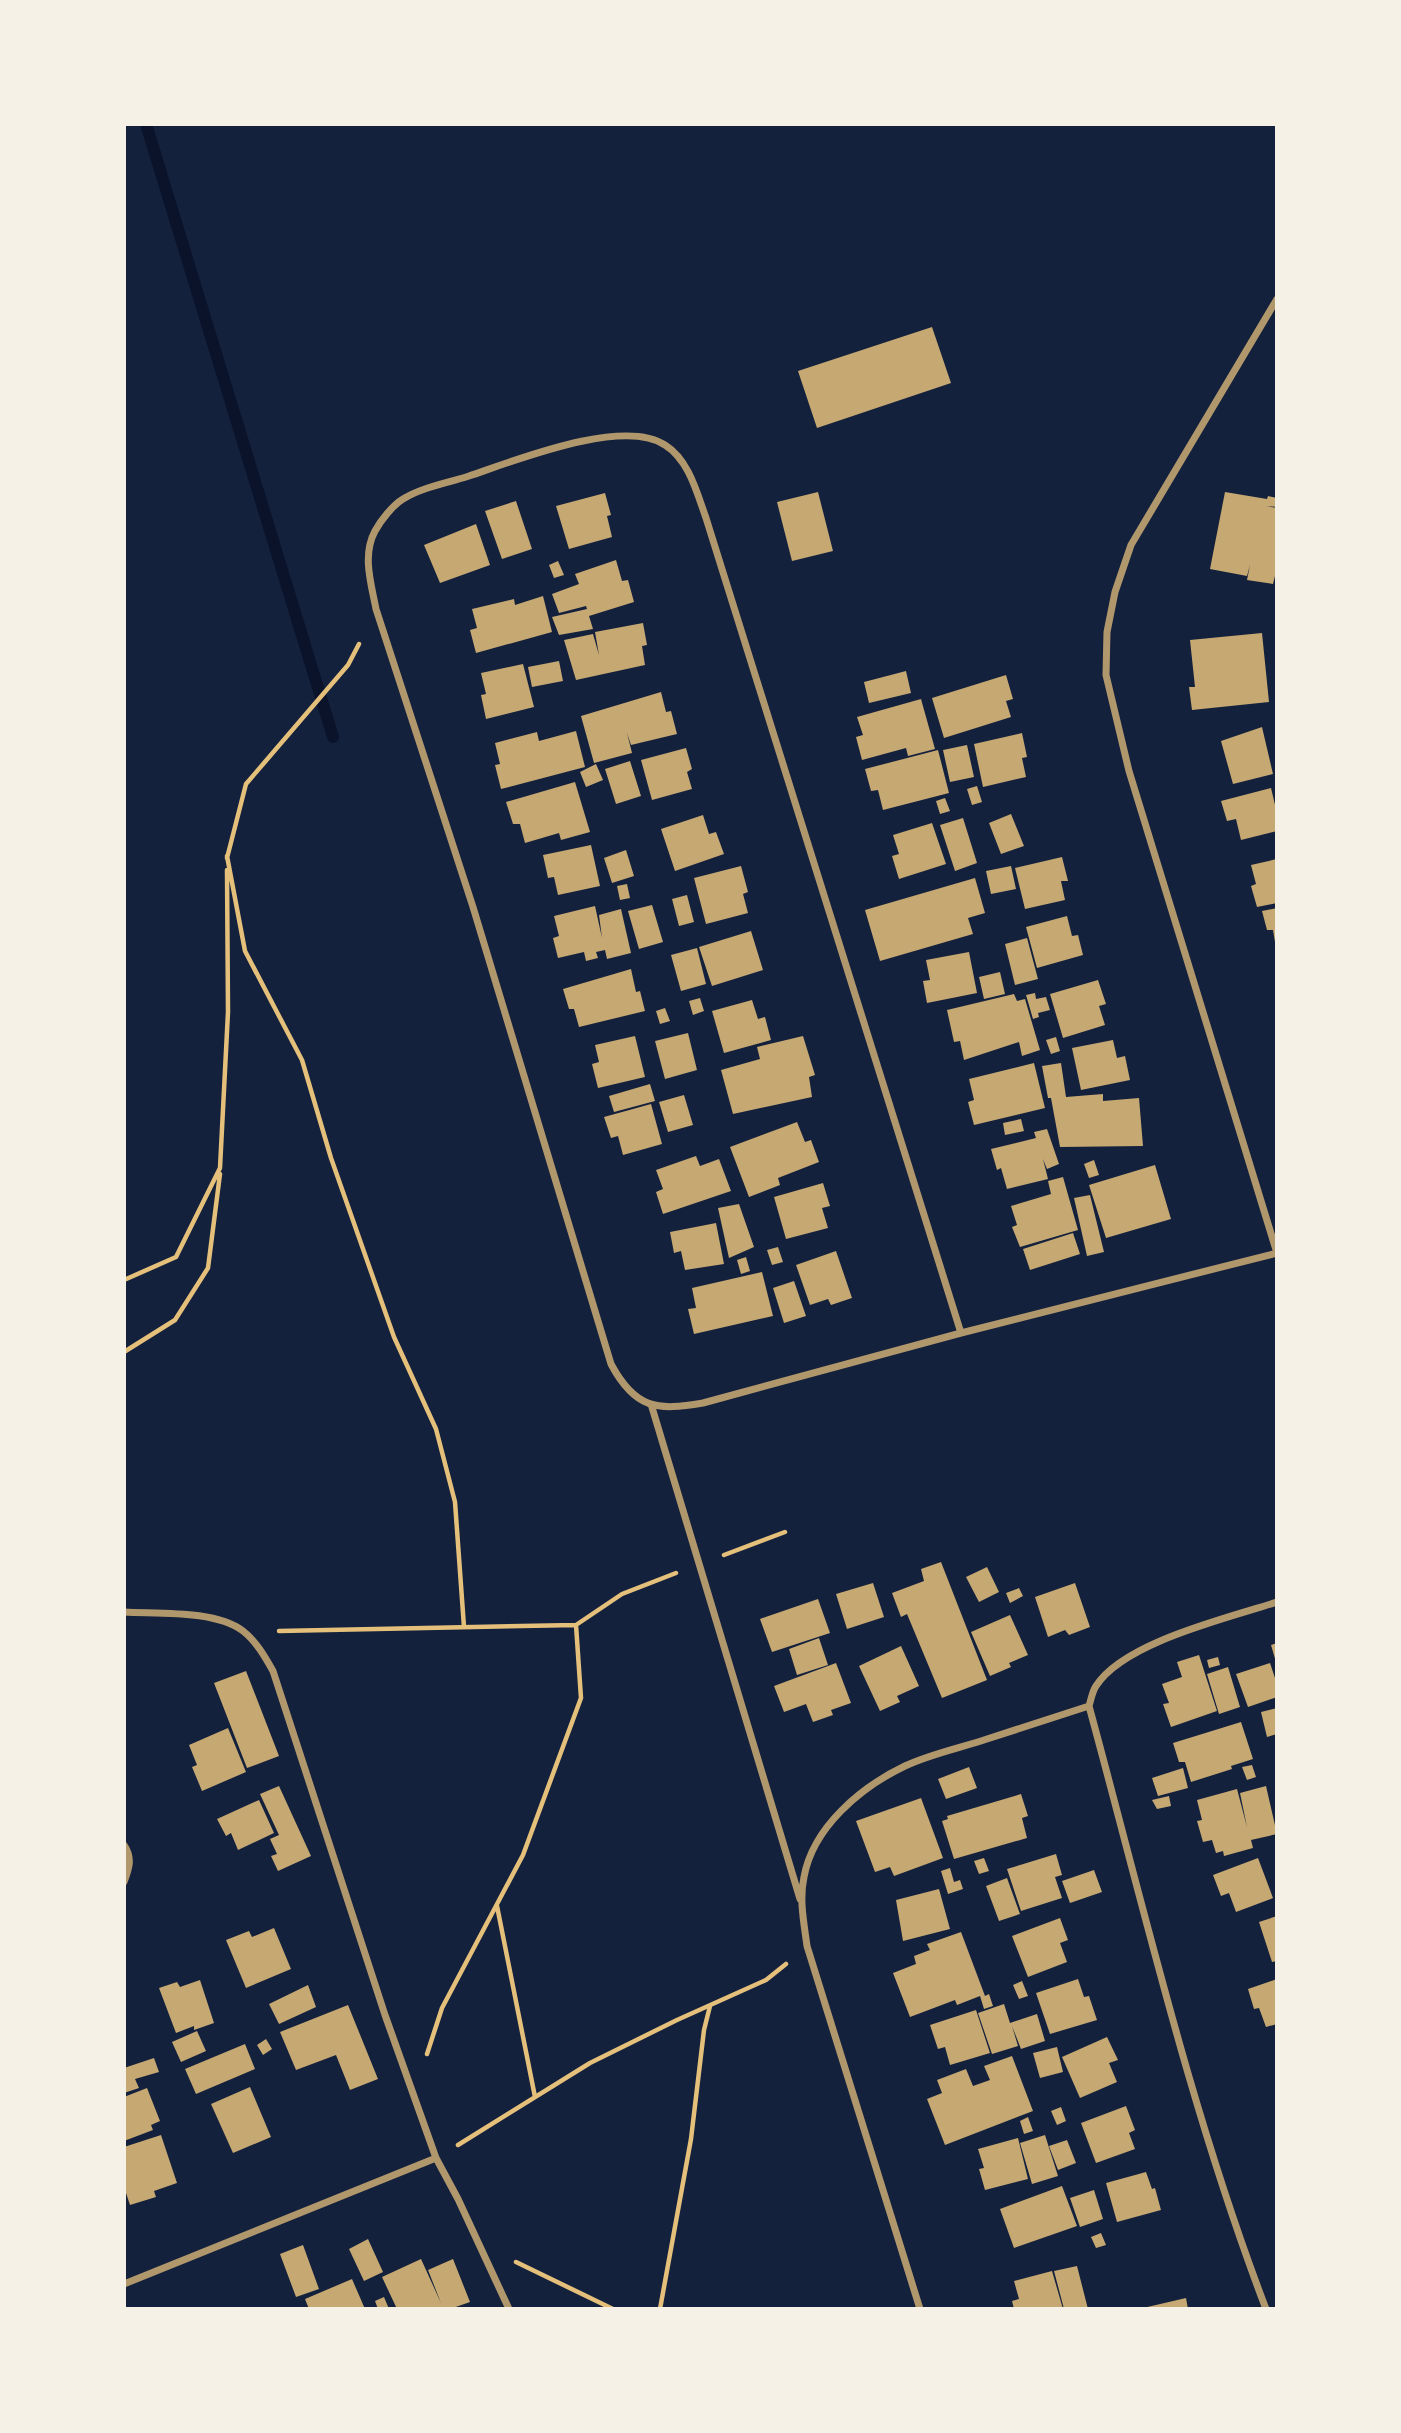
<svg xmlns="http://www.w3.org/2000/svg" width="1401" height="2433" font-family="'Alegreya Sans',sans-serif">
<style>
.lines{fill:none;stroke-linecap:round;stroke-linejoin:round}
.stream{stroke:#0b132b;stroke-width:12}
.building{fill:#c6a872}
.path{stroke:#e5c07b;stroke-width:4.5}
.minor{stroke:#b1986c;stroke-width:7}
</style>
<rect width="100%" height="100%" fill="#14213d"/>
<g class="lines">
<path class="stream" d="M146,124L333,737"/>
</g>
<path class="building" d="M932,327L951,383L817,428L798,371Z
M818,492L833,551L792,561L777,502Z
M1225,492L1267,499L1268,496L1277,498V507L1266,506L1277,508V568L1273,584L1247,580L1250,565L1247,576L1210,569Z
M605,493L611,515L607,516L612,537L569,549L556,506Z
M516,501L532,549L502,559L485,511Z
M476,524L490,565L440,583L424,545Z
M616,560L622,581L628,580L634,602L589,616L593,629L559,635L552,617L587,609L586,606L559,613L552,594L579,584L575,574Z
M558,561L564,575L554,578L549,565Z
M543,596L552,632L476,653L470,630L477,628L472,609L514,599L515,605Z
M643,623L647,645L642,646L645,665L576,680L564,640L593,634L599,655L595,632Z
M1262,633L1269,702L1192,710L1189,687H1195L1190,640Z
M559,661L563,681L532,687L528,667Z
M523,664L534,707L486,719L481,695L486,694L481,673Z
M906,671L911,693L869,703L864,682Z
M1006,675L1013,699L1006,701L1011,717L944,738L932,698Z
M661,692L666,712L671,711L677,734L631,745L627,733L632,753L594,763L581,716Z
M921,699L935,749L908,756L906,748L862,760L856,737L863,735L857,717Z
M1262,727L1273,774L1233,784L1221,741Z
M576,731L585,767L501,789L495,765L500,764L495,743L537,732L539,741Z
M1022,733L1027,757L1022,758L1026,777L983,787L974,744Z
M967,745L974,777L950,782L943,750Z
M686,748L692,769L687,772L692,789L652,800L641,760Z
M938,750L949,793L883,810L878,790L871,791L865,769Z
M630,761L641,796L616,804L605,769Z
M596,764L603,780L586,787L580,772Z
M575,782L590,832L561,840L559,833L525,843L520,824H513L506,802Z
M977,786L982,802L972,805L967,789Z
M1271,788L1277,813V831L1241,840L1236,819L1227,821L1221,801Z
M945,798L950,811L940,814L936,801Z
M1011,814L1024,846L1001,854L989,823Z
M703,815L709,834L716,832L724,854L675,871L661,829Z
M963,818L977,863L955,871L940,825Z
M932,823L946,864L899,879L892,856L899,854L893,835Z
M591,845L600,886L558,895L554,877L548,878L543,855Z
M626,850L634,876L612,883L604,858Z
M1062,857L1068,881H1061L1065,900L1025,909L1015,868Z
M1277,859V903L1257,907L1251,886L1256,884L1251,865Z
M741,866L748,892L743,894L748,913L706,924L694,878Z
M1011,866L1016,889L991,894L986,871Z
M975,878L985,913L968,918L973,934L880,961L865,910Z
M627,884L630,898L620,900L617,886Z
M687,895L694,922L679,926L672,899Z
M652,905L663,942L639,949L628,911Z
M595,906L602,938L599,915L621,909L631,953L607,959L605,950L596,952L598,958L586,961L584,952L558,958L553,938L559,936L554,916Z
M1277,908V941L1275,942L1273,930H1267L1262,911Z
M1067,916L1072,936L1078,935L1083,955L1037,968L1026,927Z
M751,931L763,970L712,986L699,947Z
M1027,938L1038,979L1015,985L1005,944Z
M697,948L706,984L681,991L671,955Z
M969,952L977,993L927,1003L923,981L930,980L926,960Z
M631,969L636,992L640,991L645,1011L579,1027L574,1009H569L563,989Z
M1000,972L1005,994L984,999L979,977Z
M1098,980L1106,1004L1099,1006L1105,1025L1063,1038L1050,994Z
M1035,993L1036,999L1046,997L1050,1010L1038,1013L1039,1017L1033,1019L1026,995Z
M1014,994L1017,1001L1025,999L1040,1050L1022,1056L1019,1042L964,1060L960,1041L954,1042L947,1010Z
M700,998L704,1011L693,1015L689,1001Z
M752,1000L758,1019L765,1017L771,1040L724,1053L712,1011Z
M665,1008L670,1021L660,1024L656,1011Z
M688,1033L697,1070L665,1079L655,1041Z
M635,1036L645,1077L598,1088L592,1064L599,1062L595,1045Z
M803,1036L815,1075L809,1077L812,1097L733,1114L721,1070L760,1059L757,1047Z
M1056,1037L1060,1051L1051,1054L1046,1040Z
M1113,1040L1117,1058L1125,1056L1130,1080L1081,1090L1072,1048Z
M1034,1063L1045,1108L974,1125L968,1102L974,1100L969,1079Z
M1061,1063L1066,1097L1103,1094V1101L1139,1098L1143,1146L1060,1147L1051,1098H1048L1042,1066Z
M650,1084L655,1101L614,1112L609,1096Z
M684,1095L693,1125L668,1132L659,1102Z
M651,1104L662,1144L623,1155L618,1136L611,1138L604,1117Z
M1021,1119L1024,1131L1005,1135L1003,1123Z
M797,1122L805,1142L811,1140L819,1162L778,1178L780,1185L749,1197L730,1147Z
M1047,1129L1059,1164L1047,1169L1043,1159L1048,1179L1007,1189L1001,1168L997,1170L991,1149L1036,1138L1034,1132Z
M696,1156L700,1166L719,1159L731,1191L663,1214L656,1192L663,1189L656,1170Z
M1094,1160L1099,1175L1089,1178L1084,1164Z
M1155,1165L1171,1219L1106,1238L1089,1185Z
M1063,1177L1078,1230L1020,1247L1012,1227L1017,1225L1011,1206L1051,1194L1048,1181Z
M823,1183L830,1206L822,1208L828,1228L786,1239L774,1197Z
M1090,1195L1104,1252L1087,1256L1074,1198Z
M739,1204L754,1247L729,1258L718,1208Z
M716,1223L724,1264L685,1270L681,1251L674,1253L670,1232Z
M1073,1233L1080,1254L1030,1270L1023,1249Z
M778,1247L783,1262L772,1265L767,1250Z
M836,1251L852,1298L831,1305L828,1299L810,1305L796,1265Z
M746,1257L750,1271L741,1274L737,1260Z
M762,1272L773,1316L694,1334L688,1309L696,1308L692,1288Z
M794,1281L806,1316L784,1323L773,1288Z
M941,1562L987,1680L942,1698L907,1614L901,1617L892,1593L924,1581L921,1569Z
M987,1567L999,1592L979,1602L966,1577Z
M873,1583L884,1617L847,1629L836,1594Z
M1075,1583L1090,1627L1069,1635L1065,1630L1048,1637L1035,1597Z
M1019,1588L1023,1596L1010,1603L1006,1593Z
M818,1599L830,1633L772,1652L760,1619Z
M1010,1615L1028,1655L1009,1663L1011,1667L990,1676L971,1632Z
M819,1638L828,1665L797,1675L789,1649Z
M1277,1643V1662H1276L1271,1645Z
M901,1646L919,1686L897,1696L900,1702L880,1711L859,1666Z
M1199,1655L1217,1711L1171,1727L1163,1704L1169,1703L1162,1684L1182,1677L1177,1662Z
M1218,1657L1220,1665L1209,1668L1207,1660Z
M836,1663L851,1703L831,1710L833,1715L813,1722L806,1704L784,1712L774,1686Z
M1270,1663L1277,1684V1697L1248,1707L1236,1674Z
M1228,1667L1240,1707L1219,1714L1207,1674Z
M246,1671L279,1756L247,1768L214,1683Z
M1277,1708V1734L1267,1737L1261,1712Z
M1241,1722L1253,1759L1231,1766L1232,1769L1191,1782L1185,1762H1179L1173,1743Z
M228,1728L246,1772L202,1791L192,1767L197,1765L189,1745Z
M1252,1765L1256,1777L1247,1780L1242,1767Z
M969,1767L977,1788L946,1799L938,1779Z
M1183,1768L1188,1788L1158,1796L1152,1778Z
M279,1786L311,1856L278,1871L271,1856L277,1854L270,1839L279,1835L260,1794Z
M1266,1786L1277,1834L1251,1840L1253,1848L1224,1856L1223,1851L1216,1853L1212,1840L1203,1842L1197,1821L1202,1820L1197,1800L1237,1789L1247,1827L1240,1793Z
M1021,1794L1028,1816L1022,1818L1027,1838L954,1859L942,1821L948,1819L947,1816Z
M1169,1796L1171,1806L1157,1809L1152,1800Z
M921,1798L943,1858L894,1876L890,1867L875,1872L856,1821Z
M259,1800L274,1833L238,1850L231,1833L226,1836L217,1819Z
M1056,1854L1062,1875L1055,1877L1062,1898L1021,1911L1007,1869Z
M984,1858L989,1871L979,1874L974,1861Z
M1258,1858L1273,1898L1236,1912L1229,1893L1221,1896L1213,1875Z
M950,1868L954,1882L960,1880L963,1889L948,1894L941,1871Z
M1094,1870L1102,1892L1070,1903L1062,1881Z
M1007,1878L1020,1914L999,1921L986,1886Z
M939,1889L950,1929L903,1941L896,1900Z
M1277,1916V1961L1272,1962L1259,1922Z
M1060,1918L1068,1940L1060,1943L1067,1962L1028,1977L1012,1936Z
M274,1928L291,1969L246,1988L226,1940L249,1931L252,1937Z
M961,1932L985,1996L989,1994L993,2006L984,2009L980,1996L957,2005L955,2000L910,2017L893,1973L916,1964L914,1956L930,1950L927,1944Z
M1078,1979L1084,1997L1089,1996L1097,2020L1050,2034L1036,1993Z
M1277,1979V2024L1266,2027L1259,2008L1254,2009L1248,1989Z
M200,1980L214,2023L194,2030V2026L176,2033L159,1988L177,1982L180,1987Z
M1022,1981L1028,1996L1019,1999L1013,1985Z
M308,1985L316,2007L279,2024L269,2004Z
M1004,2004L1010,2023L1037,2014L1045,2041L1021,2049L1012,2026L1018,2046L992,2054L978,2013Z
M348,2005L378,2079L350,2090L336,2055L296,2070L280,2032Z
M976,2010L990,2053L950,2065L945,2047L938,2049L930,2025Z
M197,2031L206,2051L181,2062L172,2042Z
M1107,2037L1118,2060L1109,2063L1117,2082L1080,2098L1062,2057Z
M266,2039L272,2049L263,2055L257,2045Z
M245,2044L255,2069L196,2094L185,2069Z
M1057,2047L1063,2072L1040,2078L1033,2053Z
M1012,2056L1033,2111L945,2145L927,2099L942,2093L937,2080L966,2069L973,2086L990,2080L984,2066Z
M154,2058L159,2072L135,2079L139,2088L124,2093V2068Z
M250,2087L271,2137L233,2153L211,2104Z
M147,2088L160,2121L151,2125L153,2130L124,2141V2097Z
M1126,2106L1135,2130L1129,2133L1135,2149L1096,2163L1081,2123Z
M1061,2107L1066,2121L1057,2125L1051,2111Z
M1028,2117L1033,2131L1024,2134L1020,2121Z
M161,2135L177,2183L154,2191L156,2197L130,2205L124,2187V2147Z
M1045,2135L1058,2176L1032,2184L1020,2143Z
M1018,2138L1028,2179L985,2190L979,2169L984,2168L978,2149Z
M1067,2140L1076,2163L1058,2170L1049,2146Z
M1146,2172L1152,2189L1155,2188L1161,2210L1117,2222L1106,2183Z
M1062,2186L1077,2226L1014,2248L1000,2209Z
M1094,2190L1103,2219L1080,2227L1070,2198Z
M1101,2233L1106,2245L1096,2248L1091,2237Z
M368,2239L383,2272L364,2281L349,2249Z
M303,2245L319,2289L296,2297L280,2254Z
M421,2259L441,2303L428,2270L453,2259L470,2302L450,2309H397L382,2277Z
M1077,2266L1088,2309H1064L1054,2271Z
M1052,2271L1063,2309H1014L1012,2301L1019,2299L1014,2281Z
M352,2279L365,2309H309L305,2299Z
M384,2297L389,2309H378L375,2301Z
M1186,2298L1188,2309H1143V2308Z"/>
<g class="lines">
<path class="path" d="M227,856L245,951L302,1060L331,1158L394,1337L436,1429L455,1502L464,1627
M227,858L246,784L348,665L359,644
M124,1280L176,1257L220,1168L228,1012L227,870
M124,1352L175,1320L208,1268L220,1174
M724,1555L785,1532
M279,1631L576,1625
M497,1906L535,2097
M427,2054L442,2008L523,1855L581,1698L576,1625L622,1594L676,1573
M458,2145L590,2063L677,2020L766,1980L786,1964
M516,2262L613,2309
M660,2309L691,2139L704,2030L710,2006"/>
<path class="minor" d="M1277,299L1131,545L1115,592L1107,632L1106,675L1129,771L1277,1253
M961,1333L706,518C697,493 689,460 665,445C623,417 514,461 469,476C448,483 422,487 403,499C393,505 381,520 375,531C362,555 371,583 376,609L473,907L611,1364C635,1409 657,1411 703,1403L961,1333L1277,1253
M651,1404L800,1899
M124,1612C159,1614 215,1610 243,1631C256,1641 265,1657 273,1671L385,2015L436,2158L458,2199L509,2309
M124,1845C133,1858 129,1869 124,1882
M124,2284L436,2158
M920,2309L807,1946C804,1923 799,1900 804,1877C813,1827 861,1787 905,1766C930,1754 960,1748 987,1739C1021,1728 1055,1717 1089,1706
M1266,2309C1191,2113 1144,1908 1089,1706C1091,1700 1092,1692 1096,1686C1124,1642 1228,1618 1277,1602"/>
</g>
<rect width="1401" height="2433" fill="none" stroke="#f6f1e7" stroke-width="252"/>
</svg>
